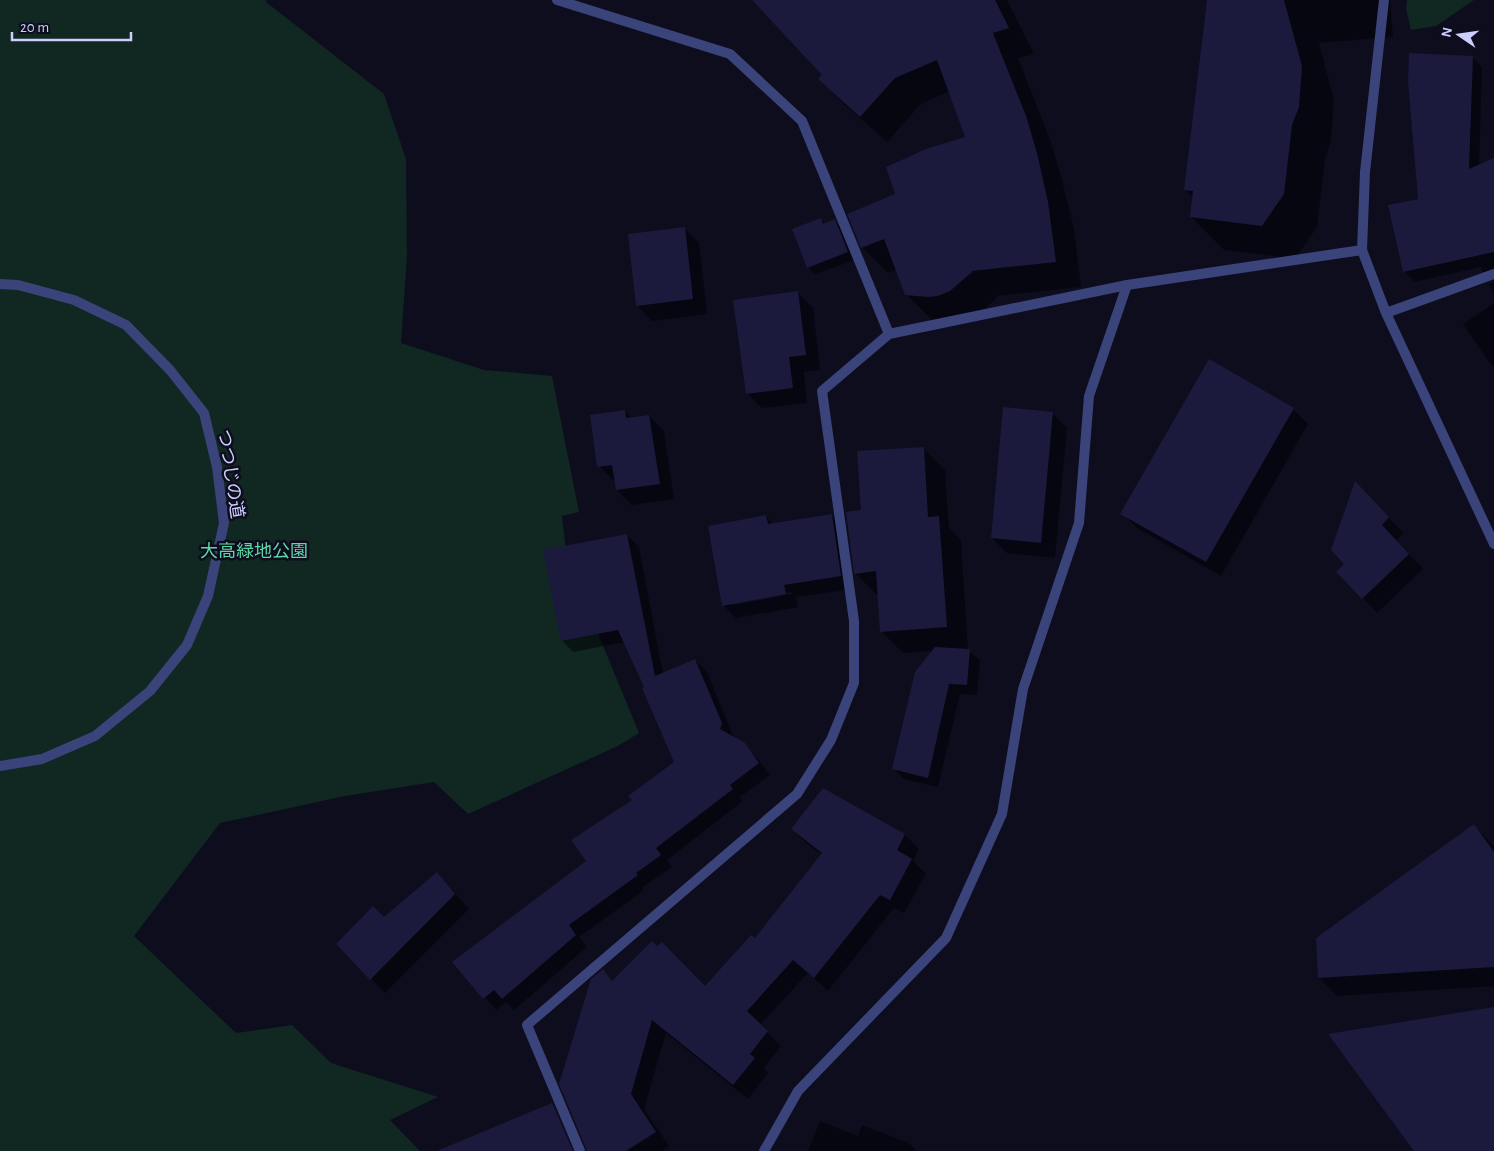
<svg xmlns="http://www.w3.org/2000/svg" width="1494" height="1151" font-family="'Alegreya Sans','Noto Sans JP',sans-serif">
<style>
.green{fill:#102722}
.shadow{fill:#0007;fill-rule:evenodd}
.building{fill:#1b1a3d}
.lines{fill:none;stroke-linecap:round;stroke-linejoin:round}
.lane{stroke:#3a437a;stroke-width:10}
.street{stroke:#3a437a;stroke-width:10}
.labels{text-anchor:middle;stroke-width:5;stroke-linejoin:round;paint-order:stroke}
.street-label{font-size:18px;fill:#cccffc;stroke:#0d0d1e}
.park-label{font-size:18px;fill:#5dd8a4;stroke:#0d0d1e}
</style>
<rect width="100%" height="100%" fill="#0d0d1e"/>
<path class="green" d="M0,0H266V2L384,94L406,159L407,257L401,343L484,370L552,376L579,512L562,516L575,629L595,626L639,733L618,746L468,814L434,782L345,796L220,823L134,936L236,1033L292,1025L331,1063L438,1097L390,1120L420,1151H0Z
M1407,0H1474L1436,26L1411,30L1406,9Z"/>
<path class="shadow" d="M753,0H1007L1034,54L1018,58L1051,142L1062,180L1074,229L1081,287L996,296L997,298L976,316L932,320L906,294L897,270L888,273L862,247L896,195L967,138L950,91L921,104L887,142L845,105L819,79L823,75Z
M1209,0H1390L1393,37L1319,43L1334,100L1331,141L1325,159L1317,227L1295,259L1224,250L1191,217L1193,198L1185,190Z
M1472,57L1482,67L1479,166L1494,159V282L1482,271L1481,267L1414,282L1404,271L1419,200Z
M820,220L825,224L834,220L842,228L855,260L815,274L808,267Z
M684,228L699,243L707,314L652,321L637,305Z
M1494,282V295L1489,284Z
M798,293L813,308L820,370L804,372L807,403L762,408L747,393Z
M1494,303V367L1489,362L1463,324Z
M1210,361L1293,409L1308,424L1221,576L1137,528L1122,513Z
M625,411L632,418L649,416L664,431L674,499L632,505L617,490L616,481H614L599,466Z
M1052,413L1067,428L1055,558L1007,553L992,538Z
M923,448L945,470L949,528L961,540L968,650L980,660L977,695L960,694L938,787L904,779L894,769L933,651L903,653L881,631L879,595L878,596L856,574L862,511Z
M1370,498L1403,533L1396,541L1423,569L1377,613L1363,598Z
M832,515L845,528L853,589L796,597L798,607L736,618L723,605L766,517L774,524ZM792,592V594L732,605V603Z
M627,535L639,547L663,674L695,660L707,672L733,736L732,738L744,744L756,757L770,775L740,797L743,801L667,860L672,867L643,887V891L579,937L587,947L514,1010L506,1002L496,1010L454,962L588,862L633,800L675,763L646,687L625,642L573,652L562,640Z
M824,789L905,835L919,849L913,861L926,874L904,913L894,908L828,991L808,973L760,1025L781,1046L764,1068L768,1073L748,1099L666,1033L644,1109L669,1146L662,1151H623L603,971L613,981L705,988L755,940L822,855L806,843L792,829Z
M1474,826L1494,846V986L1337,996L1319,978Z
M437,874L469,909L385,993L337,944L384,918Z
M820,1121L858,1136L862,1125L909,1143L917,1151H808Z"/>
<path class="building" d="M752,0H995L1009,28L993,33L1026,116L1037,153L1048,202L1056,262L972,271V272L950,291L938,296L928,297L905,295L884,239L861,248L847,214L895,194L886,167L926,149L965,137L937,60L895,78L860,117L818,79L822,75Z
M1207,0H1284L1302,66L1299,107L1292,125L1284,194L1262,226L1190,217L1193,191L1184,190Z
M1409,53L1473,56L1469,169L1494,158V252L1403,272L1388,205L1418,199L1408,81Z
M821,218L823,224L835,219L848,252L807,268L792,229Z
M685,227L693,299L636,306L628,234Z
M798,291L806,355L789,357L793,388L746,394L733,300Z
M1209,359L1294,408L1206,562L1120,514Z
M1003,407L1053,412L1041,543L991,538Z
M625,410L626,418L649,415L660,484L616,490L612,465L597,467L590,415Z
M924,447L928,517L939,516L947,627L880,632L876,571L854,574L846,512L861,510L857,451Z
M1355,481L1389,517L1382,525L1409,554L1362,599L1336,572L1344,564L1331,550Z
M832,514L841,576L784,585L786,594L722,606L708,526L766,515L768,524Z
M627,534L655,676L695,659L722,723L720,729L745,743L759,763L730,785L733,789L656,848L661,855L636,873L638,875L569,925L576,935L502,999L494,990L483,999L452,962L586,861L571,840L632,800L628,796L674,762L642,688L644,687L618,630L561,641L543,550Z
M935,647L970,649L967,685L949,684L928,778L892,769L915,672Z
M823,788L905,834L897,850L912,859L890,900L880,895L814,978L793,960L747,1011L768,1031L750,1054L755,1058L733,1085L652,1020L631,1094L656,1132L626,1151H587L559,1084L591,979L603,969L612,981L652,941L657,946L662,942L705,986L751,935L755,938L822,853L791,829Z
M1474,824L1494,852V967L1318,978L1316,938Z
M437,872L455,894L370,980L336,944L373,906L384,917Z
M1494,1007V1151H1414L1328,1034Z
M552,1103L573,1151H439V1150Z"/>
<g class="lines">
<path class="lane" d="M764,1151L798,1091L946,938L1002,814L1023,689L1079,523L1089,396L1127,285"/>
<path class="street" d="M557,0L730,54L802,121L889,334
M1384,0L1365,172L1362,250L1386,313L1494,544
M0,284L18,285L74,300L126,325L170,370L204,413L217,467L224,523L208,596L187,645L150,691L95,736L42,759L0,766
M1386,313L1494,274
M580,1151L527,1025L797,794L831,740L854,683V621L822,391L889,334L1127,285L1362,250"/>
</g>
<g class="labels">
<g class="street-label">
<text transform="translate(231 474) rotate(81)" y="6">つつじの道</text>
</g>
<g class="park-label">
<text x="254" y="557">大高緑地公園</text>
</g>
</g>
<g transform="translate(1459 35) rotate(283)" stroke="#0d0d1e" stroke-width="4" paint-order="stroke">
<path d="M0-4L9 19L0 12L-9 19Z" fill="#cccffc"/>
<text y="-8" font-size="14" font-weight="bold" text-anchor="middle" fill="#cccffc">N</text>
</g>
<path d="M12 32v8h119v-8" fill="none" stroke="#cccffc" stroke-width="2.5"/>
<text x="20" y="32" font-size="15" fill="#cccffc" stroke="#0d0d1e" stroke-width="4" paint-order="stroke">20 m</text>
</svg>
